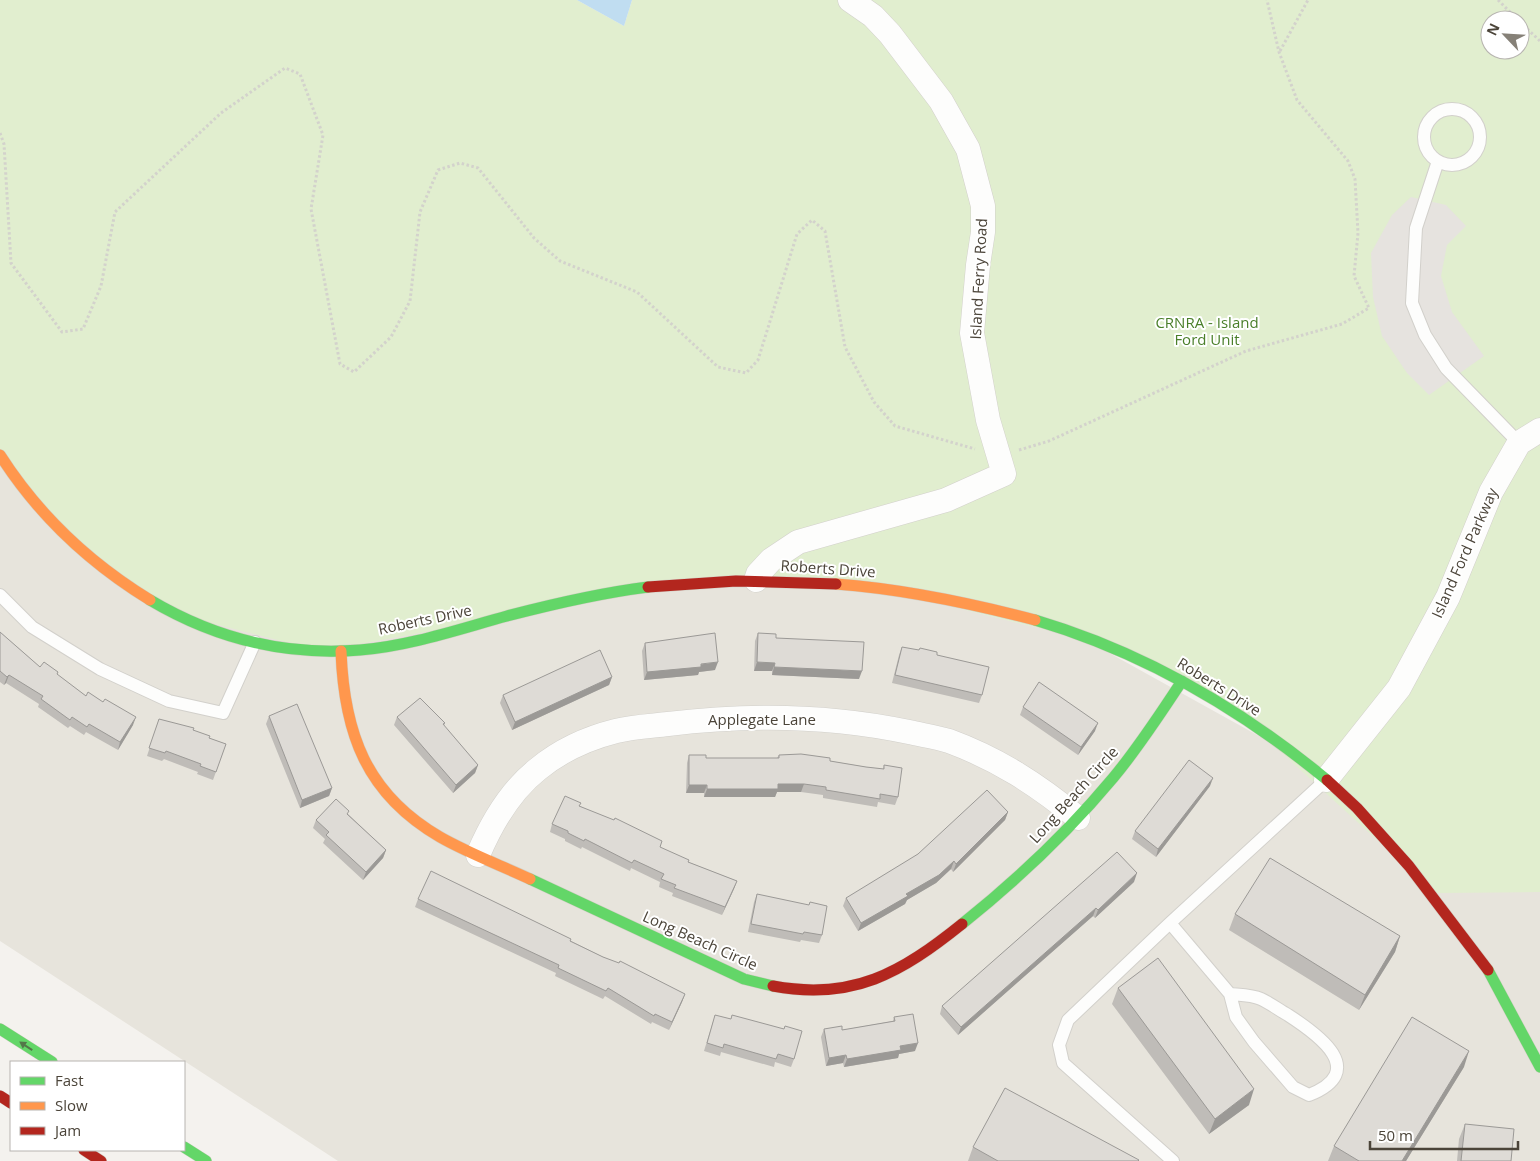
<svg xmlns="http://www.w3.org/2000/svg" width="1540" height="1161" font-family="'Open Sans',sans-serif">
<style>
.residential{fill:#e7e4dc}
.green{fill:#e1eecf;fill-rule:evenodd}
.parking{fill:#e6e3df}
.water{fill:#c0ddf1}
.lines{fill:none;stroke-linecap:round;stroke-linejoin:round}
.lane-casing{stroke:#d2d0cb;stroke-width:14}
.street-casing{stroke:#d2d0cb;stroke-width:25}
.fast-casing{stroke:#d3cfc5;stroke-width:12}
.slow-casing{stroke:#d3cfc5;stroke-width:12}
.jam-casing{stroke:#d3cfc5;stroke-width:12}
.path{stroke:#d3d2cc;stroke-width:3;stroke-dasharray:2.5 2.5;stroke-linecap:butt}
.lane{stroke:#fdfdfc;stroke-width:12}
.street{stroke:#fdfdfc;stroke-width:24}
.fast{stroke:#63d668;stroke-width:11}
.slow{stroke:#ff974d;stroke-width:11}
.jam{stroke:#b3261e;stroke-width:11}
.wall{fill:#bfbcb8}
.shaded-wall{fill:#9b9996}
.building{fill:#dedbd6;stroke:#9b9996}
.oneway{fill:#537749}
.labels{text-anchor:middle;stroke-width:4;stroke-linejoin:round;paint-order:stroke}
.street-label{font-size:15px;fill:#4b4439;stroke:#fff}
.park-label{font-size:15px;fill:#4a7f2a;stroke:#fff}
</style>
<rect width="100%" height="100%" fill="#f4f2ee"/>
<path class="residential" d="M0,454L708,581L881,589L1084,639L1540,892V1161H338L0,941Z"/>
<path class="green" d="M0,0H577L624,26L632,0H1540V892L1435,893L1234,709L1083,639L881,589L708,581L321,651L179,615L70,548L0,454ZM1490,20H1520V50H1490Z"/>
<path class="parking" d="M1411,197L1446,205L1466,226L1447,245L1441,276L1452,312L1484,356L1429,395L1407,373L1382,336L1373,297L1371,253L1392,215Z"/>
<path class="water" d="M577,0H632L624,26Z"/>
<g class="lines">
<g class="lane-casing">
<path id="lane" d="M1424 137a28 28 0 1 1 56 0a28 28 0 1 1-56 0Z
M1438,161L1416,228L1412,303L1425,335L1446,368L1519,443
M0,595L32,627L100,669L169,701L223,713L255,642
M1170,923L1230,994L1236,1017L1254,1042L1293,1087L1309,1095C1369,1071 1319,1035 1288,1015C1279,1010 1270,1003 1261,999C1252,995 1240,995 1230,994
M1173,1161L1063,1063L1059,1045L1068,1020L1170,923L1326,780"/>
</g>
<g class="street-casing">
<path id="street" d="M756,580L758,574L771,560L798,542L946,500L1004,474L988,420L972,333L978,265L983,232V206L968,149L941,101L890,34L873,16L850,0
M1326,780L1399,688L1448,597L1491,492L1519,443L1540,430
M478,855C492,822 510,791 538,769C560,751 588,738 616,731C632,727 651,726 668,724C749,714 829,715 909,732C922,735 936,737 949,741C998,759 1038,785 1078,818"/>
</g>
<g class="fast-casing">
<path id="fast" d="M150,600C214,638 285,656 360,650C410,646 459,629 507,616C553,604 600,593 648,587
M1035,620C1143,652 1241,709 1327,780
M530,879L744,979L773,986
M962,924C1017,880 1068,832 1113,778C1139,747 1160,714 1182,681
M1488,970L1540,1067
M0,1029L52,1062
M184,1147L206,1161"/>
</g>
<g class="slow-casing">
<path id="slow" d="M0,455C39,516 88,562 150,600
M836,584C904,589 970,603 1035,620
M341,651C344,733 366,794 440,837C468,853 500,865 530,879"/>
</g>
<g class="jam-casing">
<path id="jam" d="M648,587L736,581L836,584
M1327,780L1357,808L1409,866L1488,970
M773,986C853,1001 901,973 962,924
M0,1096L11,1103
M84,1150L101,1161"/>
</g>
<path class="path" d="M1498,0L1518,20
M1520,22L1540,41
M1280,51L1308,0
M0,133L4,144L11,263L62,332L83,329L101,286L115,212L221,113L285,68L300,74L323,135L311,209L340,364L354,372L391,337L410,301L420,212L438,170L460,163L478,168L534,238L560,261L637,292L718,367L746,373L758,360L797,234L812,220L825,231L845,347L874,402L895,426L975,449
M1019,450L1049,441L1246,351L1342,324L1369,308L1354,276L1358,233L1355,179L1348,161L1297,100L1279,52L1267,0"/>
<use href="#lane" class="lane"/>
<use href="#street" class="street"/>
<use href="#fast" class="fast"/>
<use href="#slow" class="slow"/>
<use href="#jam" class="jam"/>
</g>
<path class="wall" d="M0,632L40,667L58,672L57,675L86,696L133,725L118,750L86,732L84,735L70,726L68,728L38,707L39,704L6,683L4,685L0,682Z
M758,633L776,638L859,679L772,675V671H754L755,641Z
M645,643L715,670L699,672L698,675L644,680L642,651Z
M902,647L937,655L982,695L979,703L892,683L899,655Z
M612,677L609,685L512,730L500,703L503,695Z
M1023,707L1095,731L1078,755L1020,715Z
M269,716L332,788L329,796L300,808L266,724Z
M397,717L445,723L444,726L478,765L475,773L453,793L394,725Z
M159,719L193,730L209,738L226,744L213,780L197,774L198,772L164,759L162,761L147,756Z
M689,755L706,758H777L779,755L830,761L866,767L883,769L884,765L898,797L895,805L878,802L877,807L823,798V795L801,792H777L775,797H704V793H686L687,763Z
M1210,786L1156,857L1132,839L1135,831Z
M580,806L688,862L737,881L722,915L672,896L673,893L659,887L660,882L631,868L630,871L582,847L581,849L565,841V839L550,832L552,824Z
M1008,812L1005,820L953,872L951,869L936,883L907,900L905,904L858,931L843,906L846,898Z
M348,814L386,850L383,858L363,880L323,843L325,839L313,828L316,820Z
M1134,882L1095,918L1093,916L958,1035L940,1014L942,1006Z
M757,894L822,935L819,943L801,940L800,942L748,932L754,902Z
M418,899L571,941L603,957L685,994L682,1002L669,1030L652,1022L651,1024L605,996L603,999L555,976L556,973L415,907Z
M1235,914L1400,936L1395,952L1359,1010L1229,930Z
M1118,988L1249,1105L1209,1134L1112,1004Z
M715,1015L794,1059L791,1067L775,1062L774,1067L721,1052L720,1056L704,1051Z
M894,1017L915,1051L899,1054L898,1058L844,1067L843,1063L826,1066L821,1037L824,1029L842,1030L893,1021Z
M1464,1067L1406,1161H1328L1334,1146Z
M1465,1124L1511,1161H1457L1459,1139Z
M973,1147L1138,1161H968Z"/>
<path class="shaded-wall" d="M718,662L715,670L699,672L698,675L644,680L647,672Z
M757,662L775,663L772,671H754Z
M774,667L862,671L859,679L772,675Z
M9,675L6,683L4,685L7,677Z
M612,677L609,685L512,730L515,722Z
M136,717L133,725L118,750L120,742Z
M1098,723L1095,731L1078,755L1081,747Z
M478,765L475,773L453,793L456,785Z
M1213,778L1210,786L1156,857L1158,849Z
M778,784H804L801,792H777L775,797H704L707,789Z
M689,785H707L704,793H686Z
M332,788L329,796L300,808L302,800Z
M1008,812L1005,820L953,872L956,864Z
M386,850L383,858L363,880L366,872Z
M954,861L951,869L936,883L907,900L905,904L858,931L861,923Z
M1137,873L1134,882L1095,918L1098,910Z
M737,881L734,889L722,915L725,907Z
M1096,908L1093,916L958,1035L961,1027Z
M1400,936L1395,952L1359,1010L1365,995Z
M685,994L682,1002L669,1030L672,1022Z
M918,1043L915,1051L899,1054L898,1058L844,1067L847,1059L900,1046Z
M1469,1051L1464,1067L1406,1161H1402Z
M846,1055L843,1063L826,1066L829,1058Z
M1254,1089L1249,1105L1209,1134L1215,1119Z"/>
<path class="building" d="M0,632L40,667L44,662L58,672L57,674L86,696L88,692L103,702L105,699L136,717L120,742L89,724L87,727L72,717L70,720L41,699L43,696L9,675L7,677L0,671Z
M715,633L718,662L701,664V667L647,672L645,643Z
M758,633L776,634V638L864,642L862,671L774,667L775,663L757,662Z
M902,647L919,650L920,648L937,652V655L989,667L982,695L895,675Z
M600,650L612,677L515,722L503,695Z
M1039,682L1098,723L1081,747L1023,707Z
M420,698L445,723L443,724L478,765L456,785L397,717Z
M297,704L332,788L302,800L269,716Z
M159,719L194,728L193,730L210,736L209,738L226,744L216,772L200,766L201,764L166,751L165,753L149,748Z
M801,754L830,758V761L866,767L884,769V765L902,768L898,797L880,794V799L826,790V787L804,784H778V789H707V785H689V755H706V758H779V755Z
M1189,760L1213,778L1158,849L1135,831Z
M987,790L1008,812L956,864L954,861L939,875L906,894L908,896L861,923L846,898L918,854Z
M565,796L581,803L579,806L614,820L615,818L662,841L660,847L689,860L688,862L737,881L725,907L674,888L676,885L661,879L664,874L634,860L632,863L585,839L584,841L568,833V831L552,824Z
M336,799L349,811L347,814L386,850L366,872L326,835L329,832L316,820Z
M1117,852L1137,873L1098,910L1096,908L961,1027L942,1006Z
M1270,858L1400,936L1365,995L1235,914Z
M431,871L571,939L570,941L603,957L619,963L620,961L685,994L672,1022L655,1014L654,1016L608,988L606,991L558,968L559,965L418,899Z
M757,894L809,905L810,902L827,906L822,935L804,932L803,934L751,924Z
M1158,958L1254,1089L1215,1119L1118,988Z
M913,1014L918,1043L900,1046L901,1050L847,1059L846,1055L829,1058L824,1029L842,1026V1030L895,1021L894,1017Z
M715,1015L731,1019L732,1015L784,1029L785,1026L802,1031L794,1059L778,1054L776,1059L724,1044L723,1048L707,1043Z
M1412,1017L1469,1051L1402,1161H1359L1334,1146Z
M1005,1088L1139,1160L1138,1161H998L973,1147Z
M1465,1124L1514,1129L1511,1161H1461Z"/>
<defs><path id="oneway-solid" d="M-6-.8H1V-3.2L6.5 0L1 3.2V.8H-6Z" transform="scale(1.25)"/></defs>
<use class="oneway" href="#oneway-solid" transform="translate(26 1046) rotate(-147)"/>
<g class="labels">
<g class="street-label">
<text transform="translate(979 279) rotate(-87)" y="5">Island Ferry Road</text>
<text transform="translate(1465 553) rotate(-66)" y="5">Island Ford Parkway</text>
<text transform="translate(828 569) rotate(4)" y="5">Roberts Drive</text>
<text transform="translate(425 620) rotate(-12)" y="5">Roberts Drive</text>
<text transform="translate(1219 687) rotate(32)" y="5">Roberts Drive</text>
<text x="762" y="725">Applegate Lane</text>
<text transform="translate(1074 795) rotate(-48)" y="5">Long Beach Circle</text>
<text transform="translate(700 941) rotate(24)" y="5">Long Beach Circle</text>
</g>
<g class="park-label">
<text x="1207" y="328">CRNRA - Island<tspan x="1207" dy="17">Ford Unit</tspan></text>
</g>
</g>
<rect x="10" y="1061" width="175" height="90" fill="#ffffff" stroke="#b7b4b0"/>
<rect x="20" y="1077" width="25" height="8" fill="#63d668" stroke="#b7b4b0"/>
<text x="55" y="1086" font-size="15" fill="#4b4439">Fast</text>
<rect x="20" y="1102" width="25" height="8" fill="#ff974d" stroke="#b7b4b0"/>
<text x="55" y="1111" font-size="15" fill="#4b4439">Slow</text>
<rect x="20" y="1127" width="25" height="8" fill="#b3261e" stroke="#b7b4b0"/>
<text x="55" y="1136" font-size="15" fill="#4b4439">Jam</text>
<g transform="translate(1505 35) rotate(295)"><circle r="24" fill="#ffffff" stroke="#b7b4b0"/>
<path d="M0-4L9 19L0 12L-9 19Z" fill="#868178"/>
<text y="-8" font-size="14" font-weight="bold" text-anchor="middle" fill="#4b4439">N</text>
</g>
<path d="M1370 1141v8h148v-8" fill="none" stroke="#4b4439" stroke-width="2.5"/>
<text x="1378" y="1141" font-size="15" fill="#4b4439" stroke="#ffffff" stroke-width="4" paint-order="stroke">50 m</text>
</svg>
